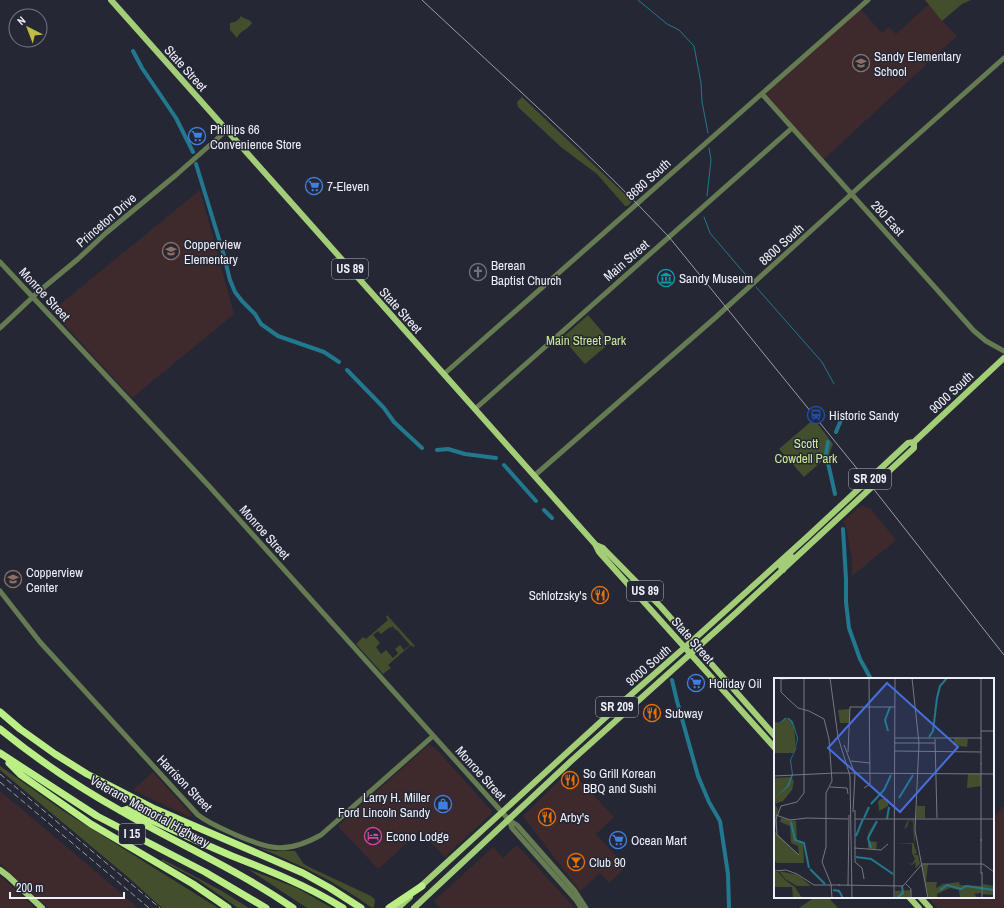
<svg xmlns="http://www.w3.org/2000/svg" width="1004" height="908" font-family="'Archivo Narrow',sans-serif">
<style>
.commercial{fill:#3e2a2c}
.education{fill:#3e2a2d}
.green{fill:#424e2c;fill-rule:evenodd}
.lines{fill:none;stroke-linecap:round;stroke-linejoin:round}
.stream{stroke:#22788e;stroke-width:1}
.canal{stroke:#22788e;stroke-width:4}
.minor{stroke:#667b52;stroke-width:5}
.major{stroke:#a3ce77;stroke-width:6}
.highway{stroke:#bbef85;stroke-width:7}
.tram{stroke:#9b9ea8;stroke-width:1}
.rail{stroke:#9b9ea8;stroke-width:1;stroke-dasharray:6 3;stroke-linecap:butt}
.labels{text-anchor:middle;stroke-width:3;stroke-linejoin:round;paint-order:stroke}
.shield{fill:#252834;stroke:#b2b4be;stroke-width:1}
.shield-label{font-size:12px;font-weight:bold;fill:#eef0f9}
.poi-label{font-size:13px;fill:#eef0f9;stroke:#252834;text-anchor:start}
.street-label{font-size:13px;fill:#eef0f9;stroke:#252834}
.park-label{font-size:13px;fill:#cbe994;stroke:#252834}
.inset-river{fill:none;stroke:#22788e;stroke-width:2}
.inset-road{fill:none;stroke:#757883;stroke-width:1}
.view{fill:#476edf;fill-opacity:0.15;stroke:#476edf;stroke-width:2}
.inset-edge{fill:none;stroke:#eef0f9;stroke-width:2}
</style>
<rect width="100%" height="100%" fill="#252834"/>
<path class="commercial" d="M863,506L870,508L896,540L852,576V559L846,526L843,521L858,508Z
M429,745L435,748L491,810V814L445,857L420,831L378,869L338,826L424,749Z
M570,770L614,817L596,834L626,867L609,883L600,873L580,891L523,816Z
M153,772L192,815L190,817L133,790Z
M0,791L88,865L138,908H48L0,864Z
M1004,806V908H938L928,897H993V817Z
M517,845L575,908H440L434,901L493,847L503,858Z
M0,876L7,882L35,908H0Z"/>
<path class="education" d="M929,4L942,21L957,36L822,161L763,91L858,6L882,33L889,27L896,34Z
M200,190L234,314L132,398L52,311Z"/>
<path class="green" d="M925,0H971L962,4L942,21Z
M240,16C244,19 250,19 252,23C248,30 239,31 237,38L230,30V23L235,22L240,18Z
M522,97L632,201C630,204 629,206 625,206L597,174L561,147L518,107L517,102Z
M588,315L611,342L585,364L562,338Z
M814,419L833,444L829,455L804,477L779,449Z
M387,615L415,646L413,647L411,645L388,665L391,668L383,674L356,644L363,637L366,639L388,620L386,617ZM392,626L396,630H397L410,645L404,650L400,645L395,649L398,653L393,658L386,650L381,654L376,647L380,643L373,635L378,631L381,634L390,627L391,628Z
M0,766L65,812L218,908H162L129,878L0,770Z
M259,848L274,851H295L303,863L309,867L371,896L375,900L374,907L372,908C337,882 299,864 259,848Z
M162,859L222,891L249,908H238L198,880L162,861Z
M248,869L297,888L332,908H307Z
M815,897H828L838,908H799Z"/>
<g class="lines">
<path class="stream" d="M638,0L667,24L679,30L694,46L701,83L702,102L708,133
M707,196L711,160L709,148
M704,217L710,233L750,280
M756,287L822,362L834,384"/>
<path class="canal" d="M133,51L142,68L176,118L193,152
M196,164L223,252L230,280L235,292L242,301L255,314L261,324L278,336L324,352L339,362
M347,370L384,408L394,422L422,448
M836,432L843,415
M828,442L826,454L835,494
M437,450L448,449L465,454L496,458
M504,465L536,501
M544,510L552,518
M843,529L846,579V602L849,628L860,659L871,679
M672,680L677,701L698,776L709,802L720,821L728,874L729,908"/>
<path class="minor" d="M762,94L974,331L986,341L1004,351
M0,262L209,486L509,820L517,825L575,891L586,908
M0,328L37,293L78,259L106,233L176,175L227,130
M444,374L868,0
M475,409L792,128
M534,476L716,317L868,179L1004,58
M0,591L40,642L198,815C210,824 223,829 236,835C271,850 287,854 321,835L433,736
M509,820L512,828L576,900L581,908"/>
<path class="major" d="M111,0L595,544L599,552L775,748
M596,545L603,548L661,607L775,736
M783,570L781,567L782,564L791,556
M0,870L8,876L42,908
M419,888L618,706L692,641L806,538L908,443L914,442L1004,358
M909,897L919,908
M920,897L930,908
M398,908L410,897
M414,908L570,762L737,612L914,448V442"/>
<path class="highway" d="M0,712L20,729L55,754L87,774L155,809L303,873L330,888L361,908
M0,729C38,760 78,787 121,811C178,844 238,870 293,908
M0,753L97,816L205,872L266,908
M9,763L21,775L91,824L193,884L228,908
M133,803L177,826L185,832
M121,811L128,809C162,825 197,841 232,856C270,871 308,886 343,908
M389,908L422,886"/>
<path class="tram" d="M422,0C505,78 591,154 669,237L876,492L1004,655"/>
<path class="rail" d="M0,774L160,908
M0,782L149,908"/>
</g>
<defs>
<g id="school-ring" transform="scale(0.9)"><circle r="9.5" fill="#252834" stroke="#8d6e63" stroke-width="1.5"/><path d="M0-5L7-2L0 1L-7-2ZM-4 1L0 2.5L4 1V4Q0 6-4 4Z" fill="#8d6e63"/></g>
<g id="supermarket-ring" transform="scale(0.9)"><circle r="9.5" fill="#252834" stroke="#3f7fe0" stroke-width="1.5"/><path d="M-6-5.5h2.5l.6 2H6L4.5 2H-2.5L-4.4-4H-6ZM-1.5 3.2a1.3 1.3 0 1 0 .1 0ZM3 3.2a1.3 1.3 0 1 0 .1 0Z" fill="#3f7fe0"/></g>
<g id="church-ring" transform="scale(0.9)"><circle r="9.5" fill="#252834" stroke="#6b7280" stroke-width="1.5"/><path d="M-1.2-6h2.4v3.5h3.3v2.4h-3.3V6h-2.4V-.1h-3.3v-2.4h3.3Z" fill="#6b7280"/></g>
<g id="museum-ring" transform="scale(0.9)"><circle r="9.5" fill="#252834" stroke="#0f9aa8" stroke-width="1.5"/><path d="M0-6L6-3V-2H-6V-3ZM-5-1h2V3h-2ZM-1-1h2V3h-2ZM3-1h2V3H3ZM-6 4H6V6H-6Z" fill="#0f9aa8"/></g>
<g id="station-ring" transform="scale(0.9)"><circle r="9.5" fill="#252834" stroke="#1a4fb4" stroke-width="1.5"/><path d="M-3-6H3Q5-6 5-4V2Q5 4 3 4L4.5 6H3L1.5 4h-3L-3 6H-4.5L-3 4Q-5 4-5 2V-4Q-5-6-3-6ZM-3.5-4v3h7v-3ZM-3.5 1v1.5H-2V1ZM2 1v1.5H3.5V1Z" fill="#1a4fb4"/></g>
<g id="restaurant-ring" transform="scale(0.9)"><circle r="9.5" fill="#252834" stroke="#e8710a" stroke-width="1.5"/><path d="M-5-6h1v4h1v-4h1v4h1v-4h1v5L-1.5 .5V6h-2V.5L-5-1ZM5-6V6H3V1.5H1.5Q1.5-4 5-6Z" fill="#e8710a"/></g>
<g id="shop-ring" transform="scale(0.9)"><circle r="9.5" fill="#252834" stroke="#3f7fe0" stroke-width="1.5"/><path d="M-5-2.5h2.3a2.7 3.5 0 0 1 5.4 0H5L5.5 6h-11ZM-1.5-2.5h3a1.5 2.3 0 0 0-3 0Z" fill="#3f7fe0"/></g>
<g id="hotel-ring" transform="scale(0.9)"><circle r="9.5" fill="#252834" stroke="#d1479c" stroke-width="1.5"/><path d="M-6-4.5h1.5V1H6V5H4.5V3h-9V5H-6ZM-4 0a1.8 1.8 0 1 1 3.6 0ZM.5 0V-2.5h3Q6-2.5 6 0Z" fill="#d1479c"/></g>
<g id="bar-ring" transform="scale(0.9)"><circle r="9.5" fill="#252834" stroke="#e8710a" stroke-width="1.5"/><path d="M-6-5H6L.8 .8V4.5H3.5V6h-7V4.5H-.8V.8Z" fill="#e8710a"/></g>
</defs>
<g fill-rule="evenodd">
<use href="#school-ring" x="861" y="63"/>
<use href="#supermarket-ring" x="197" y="136"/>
<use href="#supermarket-ring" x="314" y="186"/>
<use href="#school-ring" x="171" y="251"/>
<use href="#church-ring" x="478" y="272"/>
<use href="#museum-ring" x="666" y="278"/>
<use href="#station-ring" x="816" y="415"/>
<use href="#school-ring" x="13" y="579"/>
<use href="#restaurant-ring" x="600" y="595"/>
<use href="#supermarket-ring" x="696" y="683"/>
<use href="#restaurant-ring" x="652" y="713"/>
<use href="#restaurant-ring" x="570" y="780"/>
<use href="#shop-ring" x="443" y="804"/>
<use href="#restaurant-ring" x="547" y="817"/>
<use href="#hotel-ring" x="373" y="836"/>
<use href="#supermarket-ring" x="618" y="840"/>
<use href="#bar-ring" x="576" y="862"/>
</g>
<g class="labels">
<g class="shield">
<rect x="332" y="259" width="36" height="20" rx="3"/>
<rect x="849" y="469" width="42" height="20" rx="3"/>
<rect x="627" y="581" width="36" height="20" rx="3"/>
<rect x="596" y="697" width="42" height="20" rx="3"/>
<rect x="119" y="824" width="26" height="20" rx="3"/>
</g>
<g class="shield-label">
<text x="350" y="273">US 89</text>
<text x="870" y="483">SR 209</text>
<text x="645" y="595">US 89</text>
<text x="617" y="711">SR 209</text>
<text x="132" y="838">I 15</text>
</g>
<g class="poi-label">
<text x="874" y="61">Sandy Elementary<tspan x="874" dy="15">School</tspan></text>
<text x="210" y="134">Phillips 66<tspan x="210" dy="15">Convenience Store</tspan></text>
<text x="327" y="191">7-Eleven</text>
<text x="184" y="249">Copperview<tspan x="184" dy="15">Elementary</tspan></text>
<text x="491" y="270">Berean<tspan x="491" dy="15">Baptist Church</tspan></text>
<text x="679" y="283">Sandy Museum</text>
<text x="829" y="420">Historic Sandy</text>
<text x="26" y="577">Copperview<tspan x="26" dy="15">Center</tspan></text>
<text x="587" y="600" text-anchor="end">Schlotzsky's</text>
<text x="709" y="688">Holiday Oil</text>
<text x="665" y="718">Subway</text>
<text x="583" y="778">So Grill Korean<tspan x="583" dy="15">BBQ and Sushi</tspan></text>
<text x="430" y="802" text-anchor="end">Larry H. Miller<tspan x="430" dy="15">Ford Lincoln Sandy</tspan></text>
<text x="560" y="822">Arby's</text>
<text x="386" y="841">Econo Lodge</text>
<text x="631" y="845">Ocean Mart</text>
<text x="589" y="867">Club 90</text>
</g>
<g class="street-label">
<text transform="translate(186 68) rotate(48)" y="5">State Street</text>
<text transform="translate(648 179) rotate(-42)" y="5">8680 South</text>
<text transform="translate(888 218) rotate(48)" y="5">280 East</text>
<text transform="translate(106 220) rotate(-41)" y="5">Princeton Drive</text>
<text transform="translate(781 244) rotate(-42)" y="5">8800 South</text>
<text transform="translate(626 260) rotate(-41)" y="5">Main Street</text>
<text transform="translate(45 294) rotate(47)" y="5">Monroe Street</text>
<text transform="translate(401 310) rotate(48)" y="5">State Street</text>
<text transform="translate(951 392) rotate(-43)" y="5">9000 South</text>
<text transform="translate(265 532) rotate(48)" y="5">Monroe Street</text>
<text transform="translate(693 640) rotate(49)" y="5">State Street</text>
<text transform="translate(648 665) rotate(-41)" y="5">9000 South</text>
<text transform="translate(481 773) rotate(48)" y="5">Monroe Street</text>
<text transform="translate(185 783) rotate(46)" y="5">Harrison Street</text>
<text transform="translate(150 811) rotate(29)" y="5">Veterans Memorial Highway</text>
</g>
<g class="park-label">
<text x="586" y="345">Main Street Park</text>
<text x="806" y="448">Scott<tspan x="806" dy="15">Cowdell Park</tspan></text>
</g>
</g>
<g transform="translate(774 678)">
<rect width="220" height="220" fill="#252834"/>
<path d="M76,31L75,45H66L64,32ZM12,40L20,48L22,71L20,75H0V44L6,45ZM180,60L194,61L193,69L179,67ZM194,96H207V108L193,110ZM17,99L20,103L18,112L9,123L1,126L4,131L1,154L25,177L24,168L17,165L16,148L6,144L7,140L22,143L23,162L29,165L30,185H3L0,182V100ZM107,121H114V128L105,133L104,123ZM143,128H151V140H142ZM102,142L94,163L103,164L102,171H94V156ZM134,142H140L141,159L140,167L143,175L140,177H144L146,186L141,190L142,184L138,187L133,184L138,186L141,181L138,175V166H122L140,165L139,143L135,142L133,149L130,151ZM154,186L152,204H163L162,210L169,206L185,204L186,207L207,208V215L200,216L204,220H186L185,212L176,210L163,216V220H155L147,187ZM5,193L24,197L37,208H23L11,201ZM0,194H4L11,202L21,209L28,220H19L18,209H0ZM209,206L220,208V217L208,216ZM137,212L136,220H121V213Z" fill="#424e2c"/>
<path d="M11,40H15L19,44L24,60L22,71L17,82L19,97L15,108L0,121L13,108L18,96L16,82L22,70L23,60L19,47L13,40L6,45L0,44L5,45Z" fill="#22788e"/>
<path class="inset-river" d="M114,53L111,42L116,29M155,59L159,53L163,20L166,8L173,0M125,120L139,97M97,126L110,112L117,97M90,140L95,129M113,141L115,129M17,144L21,162L30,165L35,190M82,158L89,141M97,170L94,160L103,143M82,179L97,181L119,196M36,191L51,206M59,212L65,213L69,220M166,212L173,207L187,211L192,208L220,212M123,220L129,215L128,208"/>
<path class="inset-road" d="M7,0V14L14,21M56,0L64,59L76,98L78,220M138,0L145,65L141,152L154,220M7,1L27,0M13,20L24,30L35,33L50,41L55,61L58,103L52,115V169L48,184L57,206L58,220M207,53H220M121,60H207M161,61L163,140M207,61V0M120,65H161M70,67L81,96L79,134M120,73L207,74M74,74L76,29H121M77,83L96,85M207,85V163M207,86V60M0,98L61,95L220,96M56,109L73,110L74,116M90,110L96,106L95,0M81,132V184L88,190L90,201M2,137L16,142L33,140L74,141M81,141H207M207,141H220M207,161V196M80,170L107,172L114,166M25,177L3,157L2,141L7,128L23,124L30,115V0M0,193L12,192L23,196L40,207H66M132,206L137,211V220M64,207L129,208L148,186H209L220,194M74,208L75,137M120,220L121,0M208,220V194"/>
<path class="view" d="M113,5L184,69L126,134L54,70Z"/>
<rect width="220" height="220" class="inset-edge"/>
</g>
<g transform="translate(28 28) rotate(318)"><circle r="19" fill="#252834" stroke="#757883"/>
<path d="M0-3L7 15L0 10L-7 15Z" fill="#bfbe41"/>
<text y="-6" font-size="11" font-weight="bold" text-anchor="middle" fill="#eef0f9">N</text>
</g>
<path d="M10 892v6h114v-6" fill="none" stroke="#eef0f9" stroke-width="2"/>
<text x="16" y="892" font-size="12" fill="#eef0f9" stroke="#252834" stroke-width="3" paint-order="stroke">200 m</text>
</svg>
